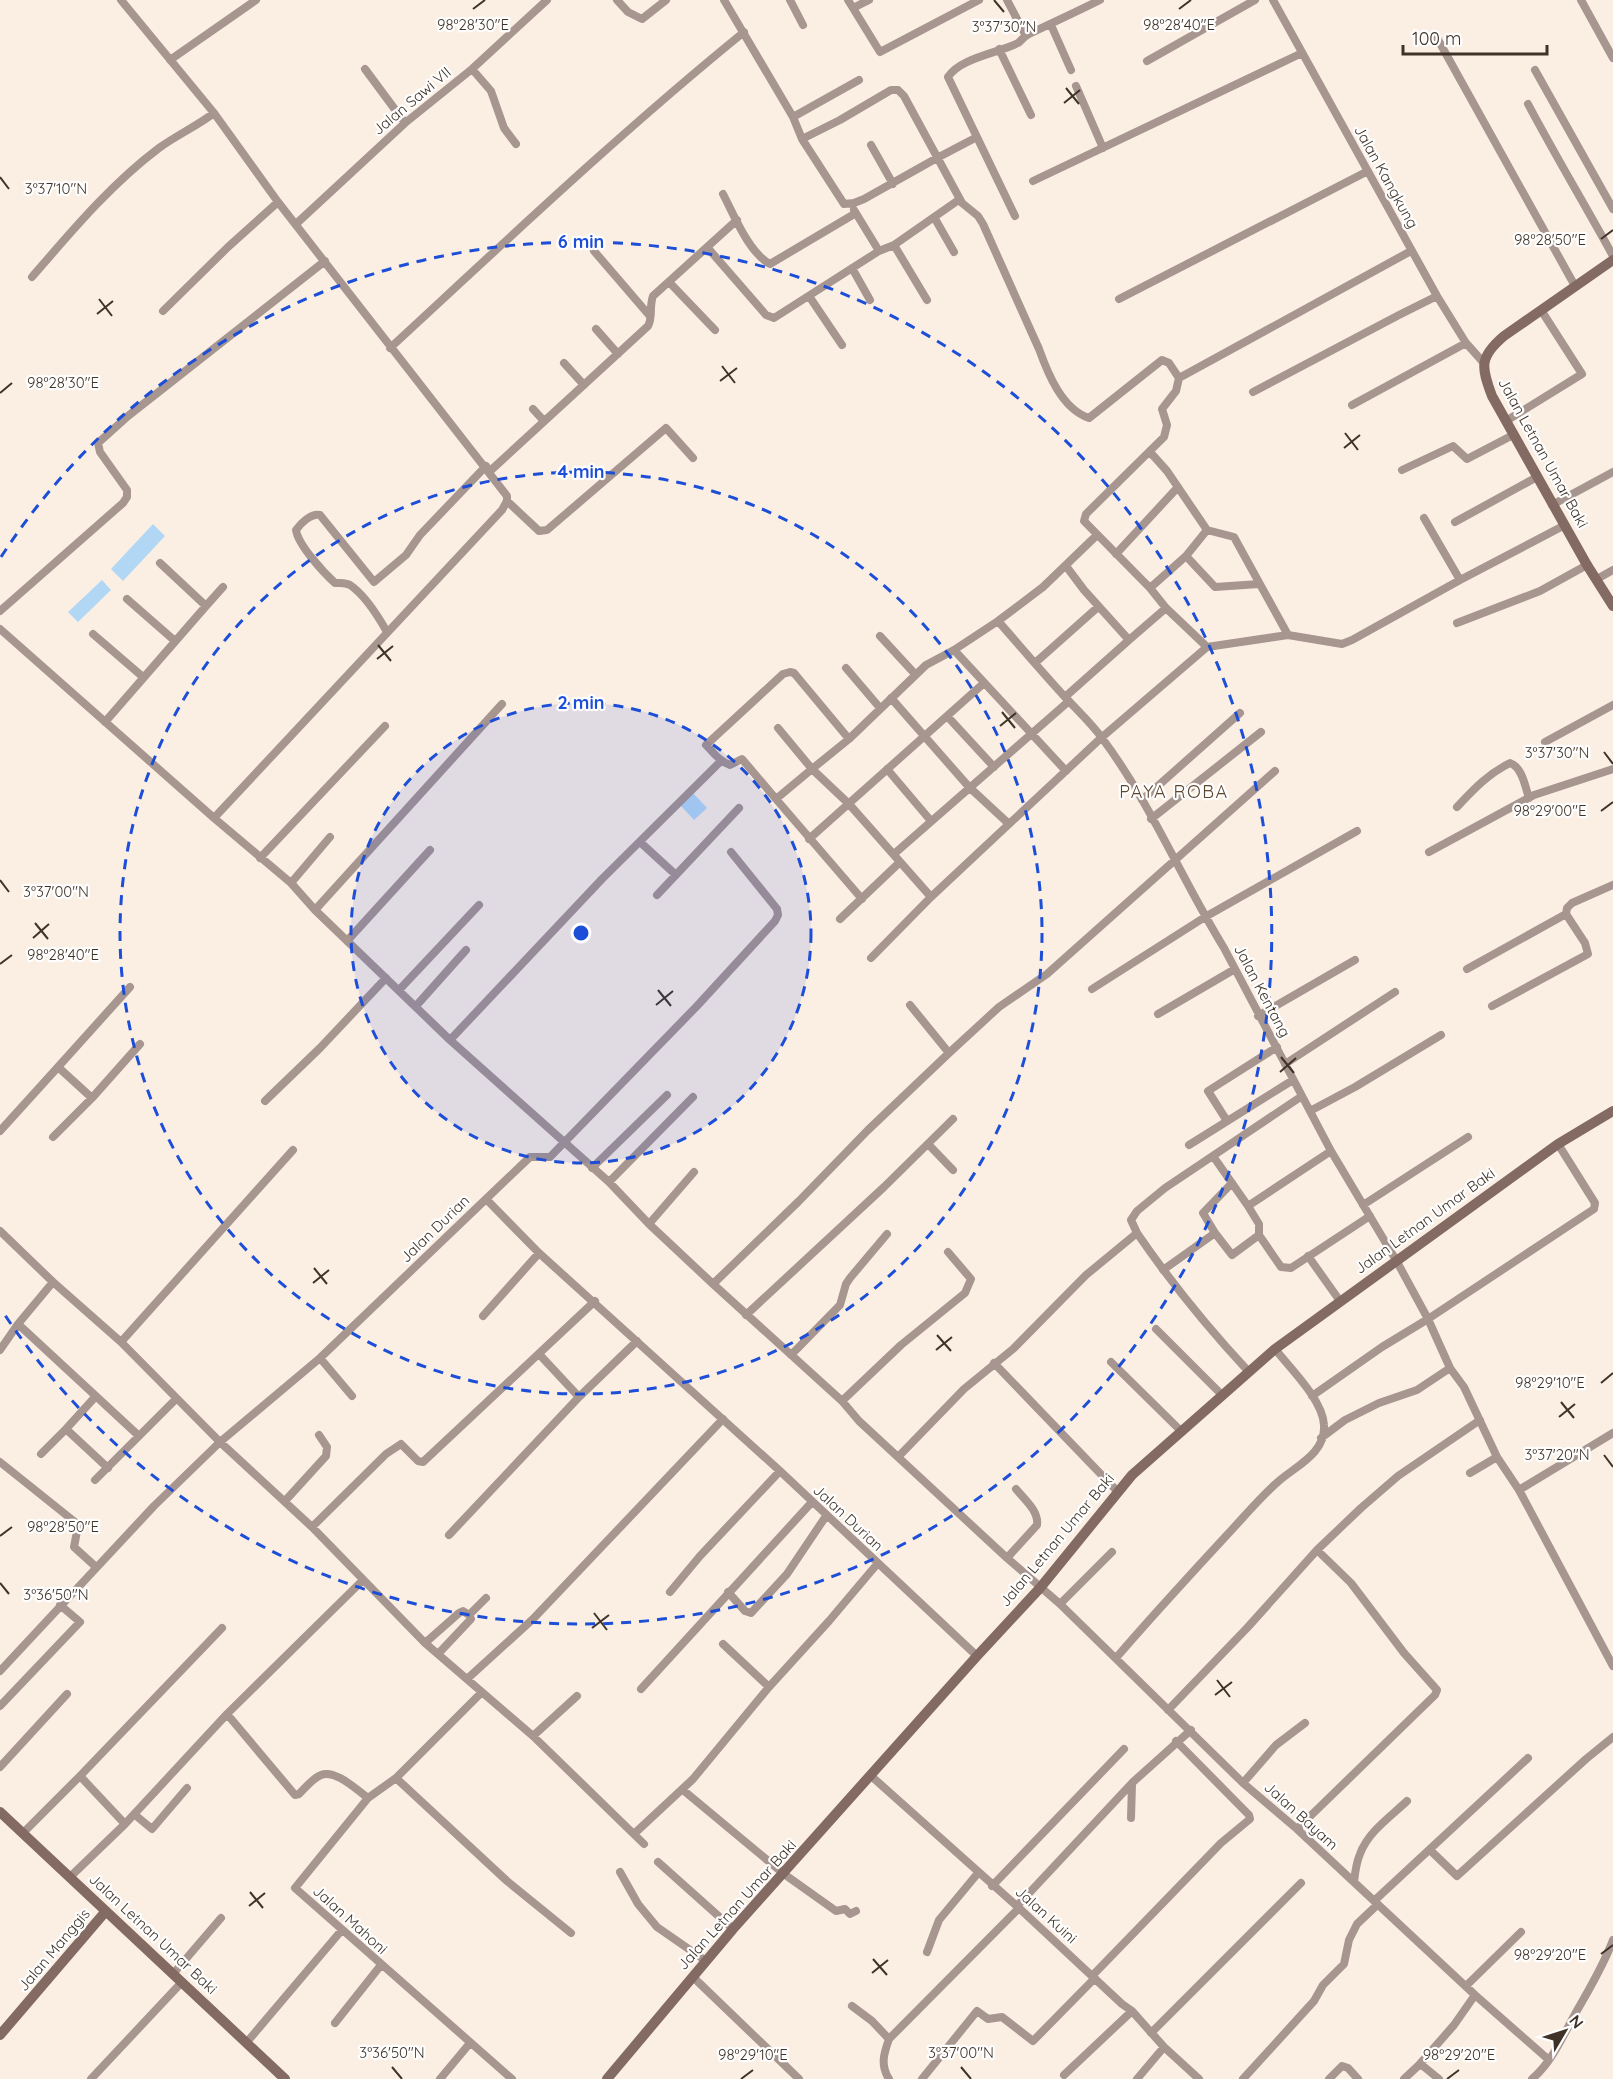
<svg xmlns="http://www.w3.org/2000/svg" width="1613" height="2079" font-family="Quicksand,sans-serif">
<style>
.water{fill:#b1d7f4}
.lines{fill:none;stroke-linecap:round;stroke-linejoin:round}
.street{stroke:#a79590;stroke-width:8}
.secondary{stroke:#836a63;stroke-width:10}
.ticks{fill:none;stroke:#3f3328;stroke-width:2}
.ring{fill:none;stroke:#1d4ed8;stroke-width:3;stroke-dasharray:10 8}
.labels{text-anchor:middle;stroke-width:4.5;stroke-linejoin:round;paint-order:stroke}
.street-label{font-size:15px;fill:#3f3328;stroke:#fefefe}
.quarter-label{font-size:18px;letter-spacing:1.5px;fill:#5f462f;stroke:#fefefe}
.ticks-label{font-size:15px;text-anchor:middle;fill:#3f3328;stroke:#fefefe;stroke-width:4.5;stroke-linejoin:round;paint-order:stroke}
.centre{fill:#1d4ed8;stroke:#fefefe;stroke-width:3}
.ring-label{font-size:18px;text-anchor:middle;font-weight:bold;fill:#1d4ed8;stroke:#fefefe;stroke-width:4.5;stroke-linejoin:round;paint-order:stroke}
</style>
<rect width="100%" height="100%" fill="#fbefe4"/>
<path class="water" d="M153,524L165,536L123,581L111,569Z
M102,580L111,590L78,622L68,612Z
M693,793L707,808L694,820L680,805Z"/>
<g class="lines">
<path class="street" d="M121,0L214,113L278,202L507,496V501L502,510L214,818
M617,0L628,12L642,19L666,0
M724,0L793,117L802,139L844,204L854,203L864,199L937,158L977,137
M790,0L803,25
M848,0L880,52L979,0
M1007,0L1026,36
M1273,0L1437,296L1466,343L1483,362
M1581,0L1613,58
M853,8L869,0
M1051,25L1071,70
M1436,36L1575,286
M999,49L1031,115
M170,60L256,0
M1147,61L1255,0
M365,69L405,123
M472,69L491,91L504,128L516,144
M1535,70L1613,209
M1076,86L1103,148
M1528,104C1555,155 1585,205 1613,256
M793,117L859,80
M802,139L840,120L891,90H898L904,96L962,203L978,216L983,224L1039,349C1048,374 1062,409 1089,418L1162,360L1169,363L1179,378L1176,391L1162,409L1167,425L1164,437L1086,514L1084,521L1150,588L1166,608L1207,647
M871,145L893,184
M1033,181L1302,53
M723,194C734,215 749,253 770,264L856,213
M854,210L879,251L894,245L927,300
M1015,216L948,77C960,58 998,53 1018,43C1022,40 1024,36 1029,34C1052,23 1076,12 1100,0
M934,217L954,252
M296,224L405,123L472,69L547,0
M894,245L960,199
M707,247L766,315L774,318L879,251
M594,251L649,315
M852,268L870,300
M32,277C71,232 111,184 159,148C177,135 197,126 214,113
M669,282L715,330
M809,296L842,345
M1119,299L1368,171
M163,311L228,247L278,202
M596,329L618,354
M390,348C506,241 621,132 744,32
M564,363L584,385
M1179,378L1411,251
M1253,392L1399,315L1437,296
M1352,405L1466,343
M533,409L544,421
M1506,421L1582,374L1541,310
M1150,452L1167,471L1207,530L1234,537L1288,635
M1402,470L1453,446L1467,459L1513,435
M489,472L648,326C653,317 649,307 653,296L737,220
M507,501L539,531L547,530L666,428L693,458
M1552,505L1613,472
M1424,518L1460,580
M1455,522L1537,477
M1097,535L1043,587L998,621L954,650L926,665L849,739L812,769L849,804L931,897L1101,738L1207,647L1288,635L1342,644L1352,640L1460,580L1565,525
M1116,554L1178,487
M1186,556L1215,587L1259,584
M1066,566L1084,590L1129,640L1166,608
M1597,579L1613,570
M1150,588L1186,556L1207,530
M127,599L175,641
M206,606L223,587
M0,611L123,503L127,497V490L100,452L98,443L128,416L325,261
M998,621C1020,646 1042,672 1065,697C1077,710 1091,723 1102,738C1150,802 1182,880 1224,948L1331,1151L1396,1260L1428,1319L1450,1368L1464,1387L1497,1457L1519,1490L1613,1666
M1457,623L1540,591L1587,565
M0,629L214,818L291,883L315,910L450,1040L609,1182L649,1224L713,1284L842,1401L859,1421L1007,1558L1060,1604L1243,1783L1297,1829L1475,1995L1549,2060
M387,632C378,616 365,595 350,585C345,582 340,583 335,583C324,573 298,545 296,530C301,523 311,513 320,515L374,582L406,555L420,535L486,466
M93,634L143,677
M880,636L915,674
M954,650L1066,771
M1035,663L1098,607
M846,668L880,708
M1065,697L1129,640
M891,698L969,787L1009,824
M947,716L994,767
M105,722L206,606L160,563
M778,728L812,769L776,799L742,759L730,765C719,761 714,753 706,745L783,674L790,672L794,673L849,739
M1545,742L1613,705
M887,769L931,821
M776,799L862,899
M1142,800L1240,713
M1457,807C1474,789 1488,774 1510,763C1522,767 1525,786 1529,798
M1151,819L1261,732
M809,839L984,683
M640,842L676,875
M1429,852L1534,795L1613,769
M894,854L1069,701
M260,858L385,726
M291,883L330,837
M657,895L739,808
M315,910L502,704
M840,919L900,862
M347,941L430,850
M871,958L931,897
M1467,969L1566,914L1567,908L1572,903L1613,885
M1092,989L1205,917L1357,831
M399,990L479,905
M910,1005L949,1053
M416,1006L466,950
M1492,1006L1588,954L1585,943L1566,914
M1158,1014L1235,969
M1258,1016L1355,960
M450,1040L602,879L721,761
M1285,1064L1395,992
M58,1067L130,987
M265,1101L320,1048L386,978
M1310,1111L1355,1087L1441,1035
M1227,1121L1208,1091L1277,1047
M0,1131L58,1067L92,1098L140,1044
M53,1137L92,1098
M928,1144L953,1170
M1189,1145L1293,1080
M1331,1151L1248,1206L1259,1224V1235L1281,1267L1291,1268L1370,1216
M1213,1156L1248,1206
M592,1168L667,1095
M609,1182L693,1097
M486,1199L530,1157H550L697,1006L775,921L778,915L777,909L731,852
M1363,1205L1468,1137
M649,1224L694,1172
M0,1231L53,1282L121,1342L220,1442L312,1527L425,1643L533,1736L644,1844
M1137,1233C1172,1284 1207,1327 1249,1372
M1215,1233L1203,1213L1232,1183
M1308,1256L1340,1301
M1163,1270L1215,1233L1232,1255L1259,1235
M53,1282L18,1324L139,1436
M713,1284L799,1201L868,1130L949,1053L999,1007L1047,974L1275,771
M746,1315L884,1187L953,1119
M483,1316L539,1253
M1156,1329L1222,1395
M121,1342L293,1150
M0,1350L18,1324
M791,1355L840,1305L846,1284L850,1278L887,1234
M320,1358L352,1396
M1111,1362L1182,1432
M994,1363L1118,1492
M96,1396L66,1429L108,1468
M1312,1396L1382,1347L1428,1319L1594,1209L1595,1203L1558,1144
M579,1397L637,1341
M842,1401L901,1345L965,1293L971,1279L948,1252
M1321,1438L1345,1420L1379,1403L1417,1390L1450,1368
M41,1454L66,1429
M899,1456L964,1389L1013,1349L1086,1275L1137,1233L1131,1220L1137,1211L1165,1188L1302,1096
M0,1462L75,1522L78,1526L74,1547L96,1567
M1470,1473L1497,1457
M95,1480L176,1399
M1519,1490L1613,1433
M285,1501L326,1456L327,1447L319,1435
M312,1527L386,1454L401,1444L418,1461L423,1462L595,1301
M449,1535L579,1397L539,1354
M1007,1558L1037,1525C1039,1511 1024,1499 1016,1489
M670,1592L700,1556L780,1471
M728,1592L745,1611L751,1613L787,1574L826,1516
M1060,1604L1112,1552
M425,1643L459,1613L463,1611L469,1615
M723,1644L769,1687
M438,1654L471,1619L469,1615L486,1598
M1116,1658C1152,1616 1189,1576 1226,1536C1244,1517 1261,1496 1280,1480C1298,1465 1326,1452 1324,1425C1323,1400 1290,1368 1275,1349
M0,1671L154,1506L220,1442L320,1358L486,1199L539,1253L780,1471L977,1656
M467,1679L533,1619L723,1419
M641,1689L812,1502
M481,1693L396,1778L368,1798L295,1888L512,2079
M0,1706L80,1622L60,1605
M1168,1710L1247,1628L1317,1550L1361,1508L1398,1476L1480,1420
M227,1714L295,1795L299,1794C305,1788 313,1778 321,1775C335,1769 357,1790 368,1798
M533,1736L577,1696
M0,1767L67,1694
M870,1775L1019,1908L1122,2004L1132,2011L1164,2047L1199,2079
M80,1776L125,1824L227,1714L363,1580
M396,1778L507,1881L571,1933
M1243,1783L1276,1745L1305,1723
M683,1790L784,1874L836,1911L845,1909L850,1914L856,1911
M134,1814L152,1829L187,1788
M1131,1818L1132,1784
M1297,1829L1435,1695L1437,1690L1404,1653L1351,1583L1317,1550
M23,1833L80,1776L222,1628
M635,1833L693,1779L769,1687L829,1621L878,1563
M1430,1850L1457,1876L1586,1759L1613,1737
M658,1862L733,1929
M620,1872L638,1904L657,1927L706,1961
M70,1877L125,1824
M1354,1882C1355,1873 1356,1863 1360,1854C1368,1832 1390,1817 1407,1801
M992,1886L1124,1749
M1374,1901L1528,1758
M1017,1906L1133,1782L1191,1730
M927,1952L939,1920L978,1873
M173,1974L221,1918
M1093,1975L1221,1843L1250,1819L1249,1815L1176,1741
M693,1977L799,2079
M1466,1986L1521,1932
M852,2006L872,2021L889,2039
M335,2023L381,1965
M1151,2033L1301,1883
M247,2042L341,1931
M1419,2065L1454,2025L1475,1995
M1064,2075L1132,2011
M91,2079L182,1982
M440,2079L470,2043
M889,2079C880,2065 884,2053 889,2039L1019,1908
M922,2079L977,2011L988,2019L1002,2017L1033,2041L1095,1978
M1137,2079L1164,2047
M1243,2079L1314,2001L1323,1985L1344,1964L1349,1940L1357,1924L1377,1905
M1329,2079L1342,2066L1348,2068L1358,2079
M1404,2079L1419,2065L1423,2066L1439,2079
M1532,2079C1551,2063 1562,2038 1574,2016C1588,1991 1603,1967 1613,1940"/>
<path class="secondary" d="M1613,260L1504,336C1479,357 1481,367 1492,396L1587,565L1613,606
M0,1812L285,2079
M0,2035L106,1911
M607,2079L733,1929L977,1656L1040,1588L1132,1475L1275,1349L1558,1144L1613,1111"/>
</g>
<path class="ticks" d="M994,0L1004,12M473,9L485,0M1179,9L1191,0M1066,88L1079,104M1064,103L1080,90M0,177L9,189M1601,239L1613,230M99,299L112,316M97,314L113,301M722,366L735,383M720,381L737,368M0,393L12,383M1345,433L1358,450M1344,448L1360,435M378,645L391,661M377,659L393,646M1002,712L1015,728M1000,726L1016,713M1604,752L1613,764M1601,811L1613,802M0,880L9,892M35,923L48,939M33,938L49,924M0,964L12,955M658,990L671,1006M656,1005L673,991M1281,1057L1294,1073M1280,1072L1296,1058M314,1268L327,1284M313,1283L329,1270M937,1335L951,1351M936,1350L952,1337M1601,1383L1613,1373M1561,1402L1574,1418M1559,1417L1575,1404M1604,1455L1613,1467M0,1536L12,1527M0,1583L9,1594M594,1613L607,1630M592,1628L609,1615M1217,1680L1230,1697M1215,1695L1232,1682M250,1892L263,1908M249,1906L265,1893M1601,1954L1613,1945M873,1959L887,1975M872,1973L888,1960M392,2067L402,2079M961,2067L971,2079M741,2079L753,2070M1447,2079L1459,2070"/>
<circle cx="581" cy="933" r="230" fill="#1d4ed8" fill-opacity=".12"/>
<g class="ring">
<circle cx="581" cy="933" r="230"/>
<circle cx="581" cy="933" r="461"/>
<path d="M1 557A691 691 0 1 1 1 1309"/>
</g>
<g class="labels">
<g class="street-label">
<text transform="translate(412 101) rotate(-40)" y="5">Jalan Sawi VII</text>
<text transform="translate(1386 177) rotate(61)" y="5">Jalan Kangkung</text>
<text transform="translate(1543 453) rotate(61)" y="5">Jalan Letnan Umar Baki</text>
<text transform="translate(1262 991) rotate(62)" y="5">Jalan Kentang</text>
<text transform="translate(1425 1221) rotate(-36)" y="5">Jalan Letnan Umar Baki</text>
<text transform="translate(435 1229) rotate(-44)" y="5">Jalan Durian</text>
<text transform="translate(848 1518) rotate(43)" y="5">Jalan Durian</text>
<text transform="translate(1057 1540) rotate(-50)" y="5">Jalan Letnan Umar Baki</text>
<text transform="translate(1301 1816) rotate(42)" y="5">Jalan Bayam</text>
<text transform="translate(737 1905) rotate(-48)" y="5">Jalan Letnan Umar Baki</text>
<text transform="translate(1046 1915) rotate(42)" y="5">Jalan Kuini</text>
<text transform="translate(350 1920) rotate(42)" y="5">Jalan Mahoni</text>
<text transform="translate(153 1934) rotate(43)" y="5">Jalan Letnan Umar Baki</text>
<text transform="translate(54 1950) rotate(-50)" y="5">Jalan Manggis</text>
</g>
<g class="quarter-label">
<text x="1174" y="798">PAYA ROBA</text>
</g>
</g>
<g class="ticks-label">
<text x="473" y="30">98°28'30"E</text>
<text x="1179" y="30">98°28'40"E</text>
<text x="1004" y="32">3°37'30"N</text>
<text x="56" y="194">3°37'10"N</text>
<text x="1550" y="245">98°28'50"E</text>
<text x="63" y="388">98°28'30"E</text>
<text x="1557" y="758">3°37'30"N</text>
<text x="1550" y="816">98°29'00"E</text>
<text x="56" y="897">3°37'00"N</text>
<text x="63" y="960">98°28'40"E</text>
<text x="1550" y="1388">98°29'10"E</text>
<text x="1557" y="1460">3°37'20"N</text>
<text x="63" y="1532">98°28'50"E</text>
<text x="56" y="1600">3°36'50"N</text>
<text x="1550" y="1960">98°29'20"E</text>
<text x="392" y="2058">3°36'50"N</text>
<text x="961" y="2058">3°37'00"N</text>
<text x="753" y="2060">98°29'10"E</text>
<text x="1459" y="2060">98°29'20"E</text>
</g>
<circle cx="581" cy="933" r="9" class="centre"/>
<g class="ring-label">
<text x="581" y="248">6 min</text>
<text x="581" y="478">4 min</text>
<text x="581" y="709">2 min</text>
</g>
<g transform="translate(1565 2031) rotate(51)" stroke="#fefefe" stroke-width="4.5" paint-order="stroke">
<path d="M0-4.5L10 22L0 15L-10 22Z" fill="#3f3328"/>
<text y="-9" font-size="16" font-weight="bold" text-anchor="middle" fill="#3f3328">N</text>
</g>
<path d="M1403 45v9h144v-9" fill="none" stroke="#3f3328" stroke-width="3"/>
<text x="1412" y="45" font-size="18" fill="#3f3328" stroke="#fefefe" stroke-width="4.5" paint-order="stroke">100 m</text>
</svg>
